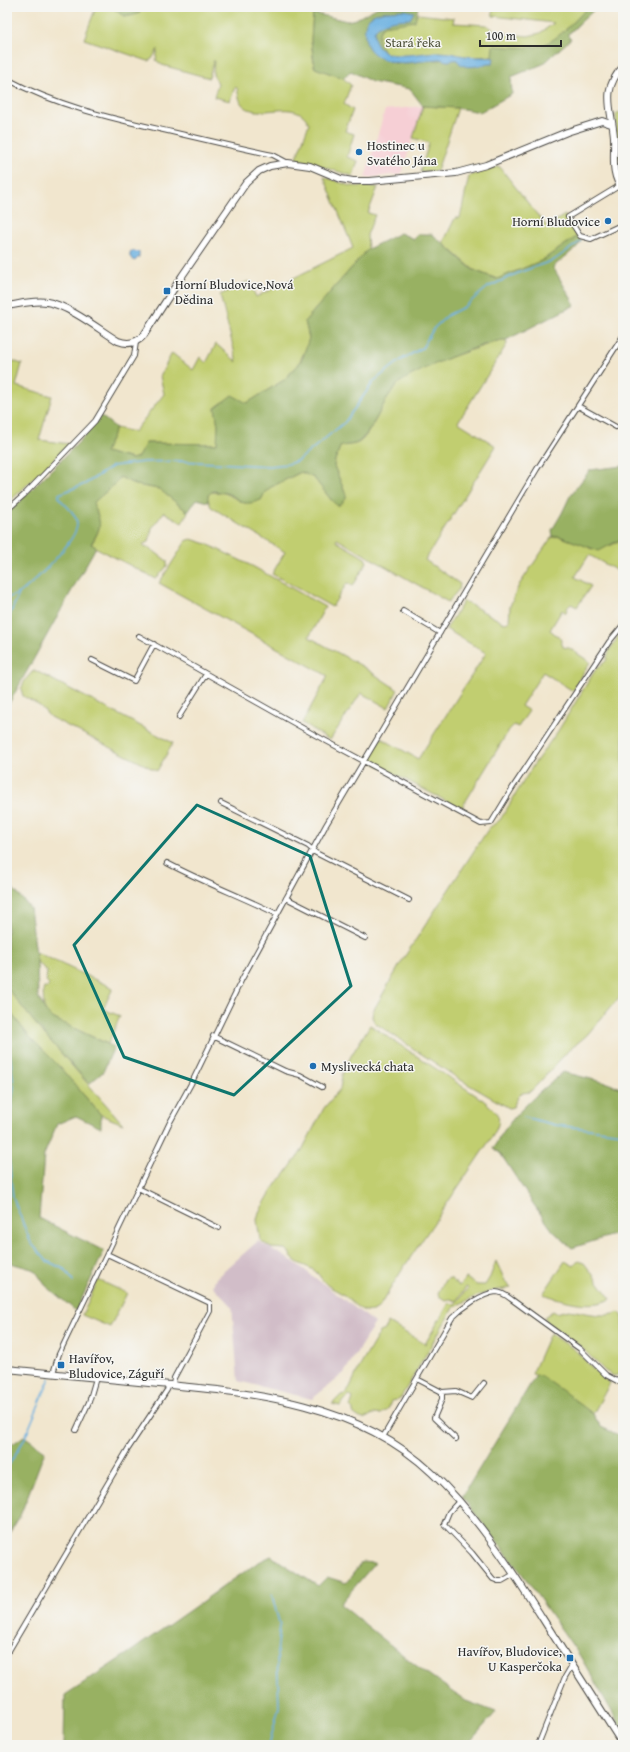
<svg xmlns="http://www.w3.org/2000/svg" width="630" height="1752" font-family="'Gentium Book Plus',serif">
<style>
.built{fill:#f6cfd5}
.industrial{fill:#d1bdc8}
.green{fill:#c1ce70;stroke:#767c4e}
.forest{fill:#98b162;stroke:#626e46}
.water{fill:#6bb0e1;stroke:#4b6e86}
.lines{fill:none;stroke-linecap:round;stroke-linejoin:round}
.stream{stroke:#6bb0e1;stroke-width:1.5}
.street-casing{stroke:#494743;stroke-width:6}
.secondary-casing{stroke:#494743;stroke-width:8}
.street{stroke:#fff;stroke-width:4}
.secondary{stroke:#fff;stroke-width:6}
.marked{fill:none;stroke:#0f766e;stroke-width:3;stroke-linejoin:round}
.poi-dot{fill:#1f6fb2;stroke:#f6f6f2;stroke-width:1.5}
.labels{text-anchor:middle;stroke-width:3;stroke-linejoin:round;paint-order:stroke}
.park-label{font-size:13px;fill:#50543c;stroke:#f6f6f2}
.poi-label{font-size:13px;fill:#2b2b2b;stroke:#f6f6f2;text-anchor:start}
</style>
<rect width="100%" height="100%" fill="#f6f6f2"/>
<filter id="ink" filterUnits="userSpaceOnUse"><feTurbulence type="fractalNoise" baseFrequency=".025" numOctaves="2"/><feDisplacementMap in="SourceGraphic" scale="8" xChannelSelector="R" yChannelSelector="G"/><feConvolveMatrix kernelMatrix="1 2 1 2 8 2 1 2 1" color-interpolation-filters="sRGB"/></filter>
<filter id="wash" filterUnits="userSpaceOnUse"><feTurbulence type="fractalNoise" baseFrequency=".012" numOctaves="4" result="noise"/><feDisplacementMap in="SourceGraphic" scale="16" xChannelSelector="R" yChannelSelector="G"/><feGaussianBlur stdDeviation="0.9" result="paint"/><feColorMatrix in="noise" values="0 0 0 0 0 0 0 0 0 0 0 0 0 0 0 0 0 1.4 0 .05"/><feComposite in="paint" operator="in"/></filter>
<g filter="url(#wash)">
<rect width="100%" height="100%" fill="#f1e6ce"/>
<path class="built" d="M424,106L401,174L365,178L385,110Z"/>
<path class="industrial" d="M258,1241L294,1262L375,1323L344,1373L312,1399L238,1381L232,1306L213,1286L216,1278Z"/>
<path class="green" d="M96,7H112L125,17L139,13L141,7H261L313,13L311,40L314,66L315,68L343,78L351,85L344,104L353,110L345,131L354,134L347,157L358,161L353,176L296,159L309,124C297,94 256,124 241,103C239,99 238,93 237,88L235,87L230,101L214,97L218,83L213,75L214,60L209,78L162,65L156,60L158,49L152,59L148,61L84,39Z
M492,7H596L571,32L553,43L405,81L368,45V31L408,13L454,18L453,23L487,25L498,33L528,36L540,33L554,23L493,16Z
M423,106L458,108L437,171L420,172L429,143L413,138Z
M619,112L623,117V157L617,159C617,144 616,128 616,114Z
M499,166L546,226L565,215L578,236L541,261L497,279L474,270L443,243L455,218H460L469,176Z
M324,177L351,186L378,187L368,213L375,215L367,235L368,249L305,321L309,338L307,346L298,365L284,380L247,403L215,408L218,425V444L146,443L138,457L132,459L104,452L116,428L134,432L164,394L160,376L172,353L193,370L200,357L206,363L216,344L237,362L220,295L249,281L256,297L353,248Z
M501,340H506L507,344L458,422L496,446L425,560L460,584L459,589L448,602L337,539L336,541L365,558L367,562L353,586L347,583L332,607L272,574L285,552L211,507L207,497L210,492L225,493L244,503L261,500L265,492L271,487L301,472L314,478L332,501L346,495L334,466L335,460L340,447C345,444 352,446 358,443C370,438 385,396 397,384C412,368 478,348 501,340Z
M7,359L22,364L16,386L52,396L39,440L70,444L7,504Z
M120,477L136,485L159,489L188,512L182,523L164,512L152,528L149,542L143,544L144,547L151,549L167,561V566L156,579L91,545C103,525 101,523 92,503L116,483Z
M559,536C567,540 585,544 591,549L612,545L623,538V570L621,573L589,555L575,577L591,586L577,607L571,604L567,608L566,613L562,610L550,630L560,638L563,647L569,648L590,662L573,691L543,672L521,706L529,711L518,727L514,725L509,730L461,809L370,761L369,759L381,738L418,759L486,653L446,629L464,601L504,623L509,622L510,606L519,585L551,538Z
M191,539L207,544L254,567L325,607L309,637L362,666L398,690L388,708L361,693L330,740L302,723L328,676L159,583L186,541Z
M623,629V993L586,1036L568,1051L536,1086L530,1092L522,1093L518,1097L513,1107L509,1108L459,1079L375,1023L372,1017L373,1011L405,956L489,828L500,820L534,764L558,731L589,680L596,669L606,661L609,651Z
M34,670L173,743L157,771L50,717L40,706L23,696L21,689L25,680Z
M36,952L113,988L103,1009L120,1016L108,1044L52,1018L46,1012L44,1008L43,991L44,988H47L49,984L46,981L47,971L37,962Z
M7,988L39,1028L123,1124L101,1115L57,1064L28,1035L7,1008Z
M370,1025L483,1100C499,1114 504,1117 492,1137L404,1267L379,1307C366,1319 354,1304 345,1296C341,1292 332,1289 327,1285C322,1281 320,1275 315,1271C308,1266 299,1265 293,1259C290,1256 290,1252 286,1249L271,1248L260,1240L257,1220L259,1212L277,1182L283,1177L301,1152L324,1108L340,1089L342,1075L351,1056Z
M496,1261L506,1283L511,1288L492,1291L472,1298L453,1308L400,1399L391,1401L388,1410L381,1414C378,1415 374,1413 371,1415C362,1421 361,1419 353,1413V1410L350,1407L353,1398L349,1395L340,1406L332,1404L341,1395L345,1394L350,1387L359,1368L380,1332L385,1330L387,1322L425,1344L449,1303L455,1304L468,1288L466,1287L456,1301L451,1299L445,1300L439,1296L438,1293L445,1280L450,1278L459,1286L466,1278L477,1285H485L490,1277Z
M565,1261L574,1266L578,1261L584,1263L611,1299C589,1309 565,1301 543,1294Z
M98,1280L127,1293L110,1327L82,1315Z
M569,1310C584,1312 606,1319 619,1312L623,1316V1373L614,1376L605,1371L579,1345L548,1323L544,1317L553,1311L556,1313Z
M550,1333L575,1350L601,1377L610,1383L593,1414L541,1377L532,1374Z"/>
<path class="forest" d="M112,7H141L139,13C126,19 122,16 112,7Z
M378,7H418L415,21L383,26C372,40 384,52 394,63L492,56L493,46C507,47 522,48 536,47C555,44 575,20 588,7H597L568,34L571,39L543,64L511,77L512,94L480,112L458,108L423,106L410,89L372,82L351,71L343,78L315,68L311,40L313,13L347,21L356,19Z
M400,233L414,239L418,234H432L473,270L497,279L541,261L578,236L581,241L577,247L553,267L575,305L506,340C493,338 406,374 397,385C382,401 376,426 360,441C355,446 346,444 340,447L335,460L334,466L346,495V499L338,506L332,501L314,478L301,472L271,487L265,492L261,500C239,508 243,499 226,493C222,492 217,492 213,491L208,495V502L197,499L188,512L159,489L136,485L120,477L116,483L93,503C101,523 103,525 91,544L96,547L7,707V514L81,440L101,416L116,428L105,452L132,459L138,457L146,443L217,444L218,425L215,408L232,395L247,403L284,380L298,365L303,357L309,338L305,321L368,249Z
M623,466V538L599,551L559,536L553,537L552,530L562,513L570,496L590,470Z
M7,882L30,908L37,962L38,996L46,1012L52,1018L114,1047L103,1072L89,1084L39,1028L7,988Z
M7,1008L28,1035L57,1064L101,1115V1128L76,1116L57,1124L44,1155L39,1218L104,1251L76,1311L45,1285L35,1270L7,1262Z
M563,1072L607,1083L623,1089V1226L613,1235L572,1248L553,1231L534,1205L500,1153L493,1149C511,1114 535,1097 563,1072Z
M536,1375L541,1376L563,1391L593,1414L601,1427L623,1437V1731L580,1656L523,1575L462,1497Z
M24,1436L45,1451L20,1516L9,1534L7,1533V1444L14,1443Z
M271,1556L318,1586L327,1577L346,1583L362,1562L375,1563L340,1604L414,1664L466,1701L496,1712L467,1745H64L65,1695L127,1654L257,1563Z"/>
<path class="water" d="M404,10L414,12L410,19C396,20 383,20 374,31C373,67 417,52 439,52C452,52 463,57 475,57C482,57 487,57 494,58L493,64C481,63 465,73 457,60C454,59 452,61 448,61C445,61 442,59 439,59C422,60 405,66 388,61C381,59 372,54 368,47C364,39 363,24 369,18C377,10 394,11 404,10Z
M131,251L139,252V257L135,261L130,257V253Z"/>
<g class="lines">
<path class="stream" d="M7,598C12,596 17,595 21,592C34,582 79,539 77,523C76,513 65,505 59,498V494L85,484L113,466L144,462L181,461L269,466L288,464L299,460L345,422L374,381L401,360L422,348L434,328L448,315L464,307L488,287L518,273L554,260L581,241
M7,621L19,594
M7,1031L14,1086L7,1141L13,1198L31,1243L47,1261L66,1270L73,1281
M524,1117L555,1125L623,1133
M7,1468L24,1440L50,1378
M269,1745L279,1707L277,1653L280,1626L272,1595"/>
</g>
</g>
<g filter="url(#ink)">
<g class="lines">
<g class="street-casing">
<path id="street" d="M7,79C59,107 115,119 172,132C206,140 240,148 273,155L288,163
M619,186L568,217L580,236L591,239L623,224
M578,406L616,427
M7,510L24,495L95,421L134,356L136,342
M403,611L440,633
M139,636L315,735L481,824L491,823L513,787L609,642L623,625
M92,660L134,681L154,644
M179,717L206,674
M221,803L308,846L316,853L409,900
M167,863C203,882 240,896 277,914
M286,898L365,938
M213,1036L285,1071L300,1075L322,1087
M138,1188L219,1228
M107,1254L210,1303V1311L174,1378L173,1385
M53,1373L59,1354L169,1124L193,1080L242,979L326,825L537,469L623,336
M417,1379L442,1392V1399L434,1418L456,1439
M442,1392L456,1391L472,1398L484,1383
M76,1430L89,1402L96,1378
M383,1437L452,1318C463,1307 481,1294 496,1292C502,1292 507,1296 511,1299L580,1349L606,1375L623,1384
M459,1501L449,1512L444,1524L472,1553L493,1579L498,1581H502L514,1574
M7,1654L128,1449L167,1390L169,1385
M538,1745L565,1677L572,1665"/>
</g>
<g class="secondary-casing">
<path id="secondary" d="M623,67C600,90 612,110 614,137C615,156 610,174 623,190
M7,306C20,304 34,300 47,302C68,305 100,330 118,341C128,345 137,343 144,335L182,276L246,183L259,171L270,166L288,163L310,166L341,179L353,181H370L456,173L486,165L567,132L602,121L611,124
M7,1369C58,1374 108,1379 159,1384C256,1393 358,1403 432,1473C476,1514 509,1566 541,1616C568,1659 596,1702 623,1745"/>
</g>
<use href="#street" class="street"/>
<use href="#secondary" class="secondary"/>
</g>
</g>
<path class="marked" d="M197,805L310,856L351,986L234,1095L124,1057L74,945Z"/>
<g class="poi-dot">
<circle cx="359" cy="152" r="4"/>
<circle cx="608" cy="221" r="4"/>
<rect x="163" y="287" width="8" height="8" rx="2"/>
<circle cx="313" cy="1066" r="4"/>
<rect x="57" y="1361" width="8" height="8" rx="2"/>
<rect x="566" y="1654" width="8" height="8" rx="2"/>
</g>
<g class="labels">
<g class="park-label">
<text x="413" y="47">Stará řeka</text>
</g>
<g class="poi-label">
<text x="367" y="150">Hostinec u<tspan x="367" dy="15">Svatého Jána</tspan></text>
<text x="600" y="226" text-anchor="end">Horní Bludovice</text>
<text x="175" y="289">Horní Bludovice,Nová<tspan x="175" dy="15">Dědina</tspan></text>
<text x="321" y="1071">Myslivecká chata</text>
<text x="69" y="1363">Havířov,<tspan x="69" dy="15">Bludovice, Záguří</tspan></text>
<text x="562" y="1656" text-anchor="end">Havířov, Bludovice,<tspan x="562" dy="15">U Kasperčoka</tspan></text>
</g>
</g>
<rect width="630" height="1752" fill="none" stroke="#f6f6f2" stroke-width="24"/>
<path d="M480 40v6h81v-6" fill="none" stroke="#2b2b2b" stroke-width="2"/>
<text x="486" y="40" font-size="12" fill="#2b2b2b" stroke="#f6f6f2" stroke-width="3" paint-order="stroke">100 m</text>
</svg>
